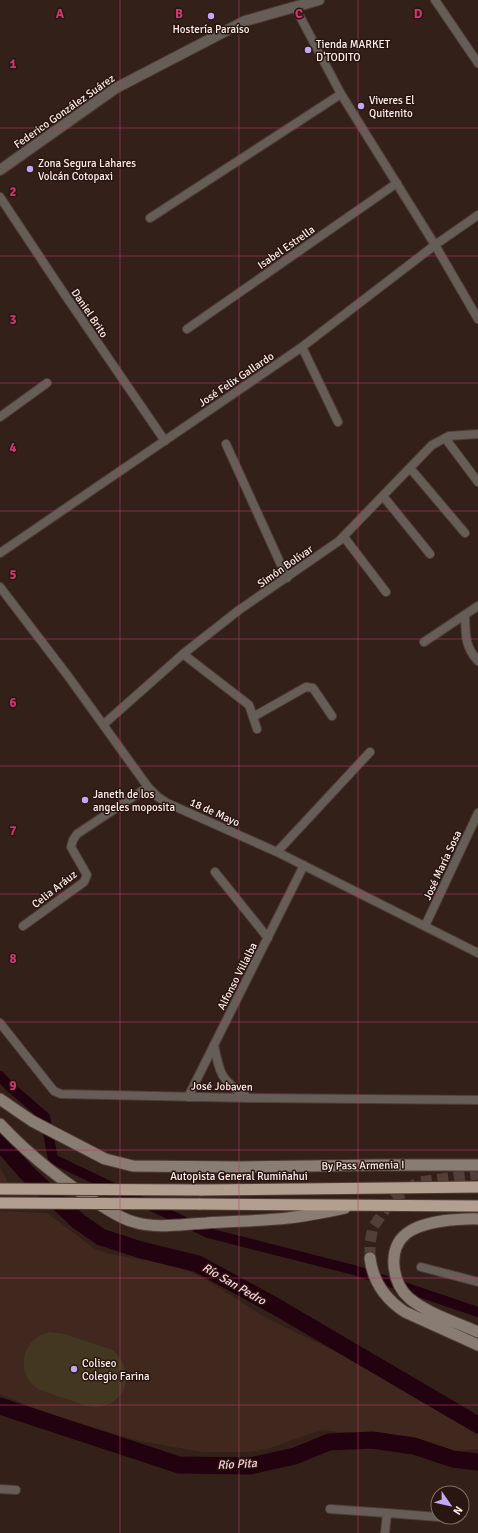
<svg xmlns="http://www.w3.org/2000/svg" width="478" height="1533" font-family="Signika,sans-serif">
<style>
.built{fill:#41281f}
.green{fill:#443721}
.lines{fill:none;stroke-linecap:round;stroke-linejoin:round}
.canal{stroke:#22020e;stroke-width:10}
.river{stroke:#22020e;stroke-width:17}
.secondary-tunnel{stroke:#513f38;stroke-width:11;stroke-dasharray:11 5.5;stroke-linecap:butt}
.minor-casing{stroke:#4f3d36;stroke-width:10}
.tertiary-casing{stroke:#4f3d36;stroke-width:12}
.secondary-casing{stroke:#4f3d36;stroke-width:13}
.trunk-casing{stroke:#4f3d36;stroke-width:13}
.minor{stroke:#655d56;stroke-width:8}
.tertiary{stroke:#655d56;stroke-width:10}
.secondary{stroke:#897c72;stroke-width:11}
.trunk{stroke:#b29f90;stroke-width:11}
.trunk-bridge-casing{stroke:#4f3d36;stroke-width:13;stroke-linecap:butt}
.trunk-bridge{stroke:#b29f90;stroke-width:11}
.grid{fill:none;stroke:#cb3870;stroke-width:1;stroke-opacity:0.55}
.poi-dot{fill:#c3a7f2;stroke:#291610;stroke-width:1.5}
.labels{text-anchor:middle;stroke-width:3;stroke-linejoin:round;paint-order:stroke}
.poi-label{font-size:11px;fill:#fdefea;stroke:#291610;text-anchor:start}
.street-label{font-size:11px;fill:#fdefea;stroke:#291610}
.water-label{font-size:12px;font-style:italic;fill:#fccdda;stroke:#291610}
.grid-label{font-size:13px;text-anchor:middle;font-weight:bold;fill:#cb3870;stroke:#291610;stroke-width:3;stroke-linejoin:round;paint-order:stroke}
</style>
<rect width="100%" height="100%" fill="#332019"/>
<path class="built" d="M0,1167L8,1183H0Z
M0,1211L47,1213L95,1249L109,1254L178,1265L208,1281L266,1318L343,1355L478,1426V1449L451,1452L409,1439L321,1430L267,1449L249,1452H203L139,1441L51,1415L0,1394Z"/>
<path class="green" d="M50,1332L64,1334L113,1350C121,1357 127,1369 126,1380C125,1396 109,1408 94,1407C88,1407 81,1404 76,1402C63,1398 50,1394 38,1389C14,1373 22,1337 50,1332Z"/>
<g class="lines">
<path class="canal" d="M0,1076L8,1085L45,1117L53,1159L208,1233L354,1270L478,1312"/>
<path class="river" d="M0,1142L26,1172L78,1221L101,1237L141,1250L198,1264L275,1306L478,1425
M0,1406L179,1465L250,1466L295,1456L329,1442L372,1440L414,1446L453,1459L478,1462"/>
<path class="secondary-tunnel" d="M370,1258V1243L373,1227L392,1200L418,1182L478,1174"/>
<g class="minor-casing">
<path id="minor" d="M435,0L478,63
M295,7L341,94L435,245L478,319
M0,197L63,292L165,441
M150,218L341,94
M187,329L397,183
M302,347L338,422
M0,417L47,383
M445,438L478,482
M226,444L287,578
M410,468L465,533
M383,496L430,554
M344,537L386,592
M0,553L302,347L435,245L478,215
M0,587L68,676L148,787L158,797L167,803L277,852L478,953
M465,615C466,634 464,646 478,661
M424,642L478,606
M183,654L249,705L257,729
M253,717L306,687L313,688L332,716
M104,724L183,654L239,610L339,541L432,445L449,436L478,434
M277,852L370,752
M215,872L268,938
M23,926L84,882L87,875L71,847L73,840L77,834L148,787
M425,926L478,813
M0,1023L54,1091L61,1094L248,1098L478,1100
M214,1045C220,1075 221,1080 247,1097
M188,1097L304,865
M421,1267L478,1282
M0,1489L16,1490
M330,1509L387,1513L385,1533
M387,1513L438,1517"/>
</g>
<g class="tertiary-casing">
<path id="tertiary" d="M0,170L116,88L245,21L319,0"/>
</g>
<g class="secondary-casing">
<path id="secondary" d="M0,1099L32,1121L105,1159L133,1166L241,1167L380,1165H478
M0,1124C30,1156 64,1183 102,1206C112,1212 122,1219 134,1222C156,1229 183,1224 206,1223C233,1221 261,1221 288,1218C307,1216 326,1212 345,1208
M478,1219C469,1218 460,1220 450,1220C423,1223 391,1230 394,1266C395,1278 400,1290 409,1298C428,1314 456,1322 478,1332
M370,1258C373,1282 385,1299 405,1312L478,1345"/>
</g>
<g class="trunk-casing">
<path id="trunk" d="M201,1190L478,1187
M199,1204L478,1206"/>
</g>
<use href="#minor" class="minor"/>
<use href="#tertiary" class="tertiary"/>
<use href="#secondary" class="secondary"/>
<use href="#trunk" class="trunk"/>
<g class="trunk-bridge-casing">
<path id="trunk-bridge" d="M0,1189L201,1190
M0,1203L199,1204"/>
</g>
<use href="#trunk-bridge" class="trunk-bridge"/>
</g>
<path class="grid" d="M120,0V1533M239,0V1533M358,0V1533M0,128H478M0,256H478M0,383H478M0,511H478M0,639H478M0,766H478M0,894H478M0,1022H478M0,1150H478M0,1278H478M0,1405H478"/>
<g class="poi-dot">
<circle cx="211" cy="16" r="4"/>
<circle cx="308" cy="50" r="4"/>
<circle cx="361" cy="106" r="4"/>
<circle cx="30" cy="169" r="4"/>
<circle cx="85" cy="800" r="4"/>
<circle cx="74" cy="1369" r="4"/>
</g>
<g class="labels">
<g class="poi-label">
<text x="211" y="33" text-anchor="middle">Hostería Paraíso</text>
<text x="316" y="48">Tienda MARKET<tspan x="316" dy="13">D'TODITO</tspan></text>
<text x="369" y="104">Viveres El<tspan x="369" dy="13">Quitenito</tspan></text>
<text x="38" y="167">Zona Segura Lahares<tspan x="38" dy="13">Volcán Cotopaxi</tspan></text>
<text x="93" y="798">Janeth de los<tspan x="93" dy="13">angeles moposita</tspan></text>
<text x="82" y="1367">Coliseo<tspan x="82" dy="13">Colegio Farina</tspan></text>
</g>
<g class="street-label">
<text transform="translate(64 111) rotate(-35)" y="4">Federico González Suárez</text>
<text transform="translate(286 247) rotate(-35)" y="4">Isabel Estrella</text>
<text transform="translate(90 313) rotate(56)" y="4">Daniel Brito</text>
<text transform="translate(236 379) rotate(-34)" y="4">José Felix Gallardo</text>
<text transform="translate(285 566) rotate(-35)" y="4">Simón Bolívar</text>
<text transform="translate(215 812) rotate(24)" y="4">18 de Mayo</text>
<text transform="translate(442 865) rotate(-65)" y="4">José María Sosa</text>
<text transform="translate(54 889) rotate(-38)" y="4">Celia Aráuz</text>
<text transform="translate(237 976) rotate(-63)" y="4">Alfonso Villalba</text>
<text transform="translate(222 1086) rotate(1)" y="4">José Jobaven</text>
<text transform="translate(363 1165) rotate(-1)" y="4">By Pass Armenia I</text>
<text x="239" y="1180">Autopista General Rumiñahui</text>
</g>
<g class="water-label">
<text transform="translate(234 1284) rotate(30)" y="4">Río San Pedro</text>
<text transform="translate(237 1464) rotate(-3)" y="4">Río Pita</text>
</g>
</g>
<g class="grid-label">
<text x="60" y="18">A</text>
<text x="179" y="18">B</text>
<text x="299" y="18">C</text>
<text x="418" y="18">D</text>
<text x="13" y="68">1</text>
<text x="13" y="196">2</text>
<text x="13" y="324">3</text>
<text x="13" y="452">4</text>
<text x="13" y="579">5</text>
<text x="13" y="707">6</text>
<text x="13" y="835">7</text>
<text x="13" y="963">8</text>
<text x="13" y="1090">9</text>
</g>
<g transform="translate(450 1505) rotate(124)"><circle r="19" fill="#291610" stroke="#7e6d67"/>
<path d="M0-3L7 15L0 10L-7 15Z" fill="#c3a7f2"/>
<text y="-6" font-size="11" font-weight="bold" text-anchor="middle" fill="#fdefea">N</text>
</g>
</svg>
